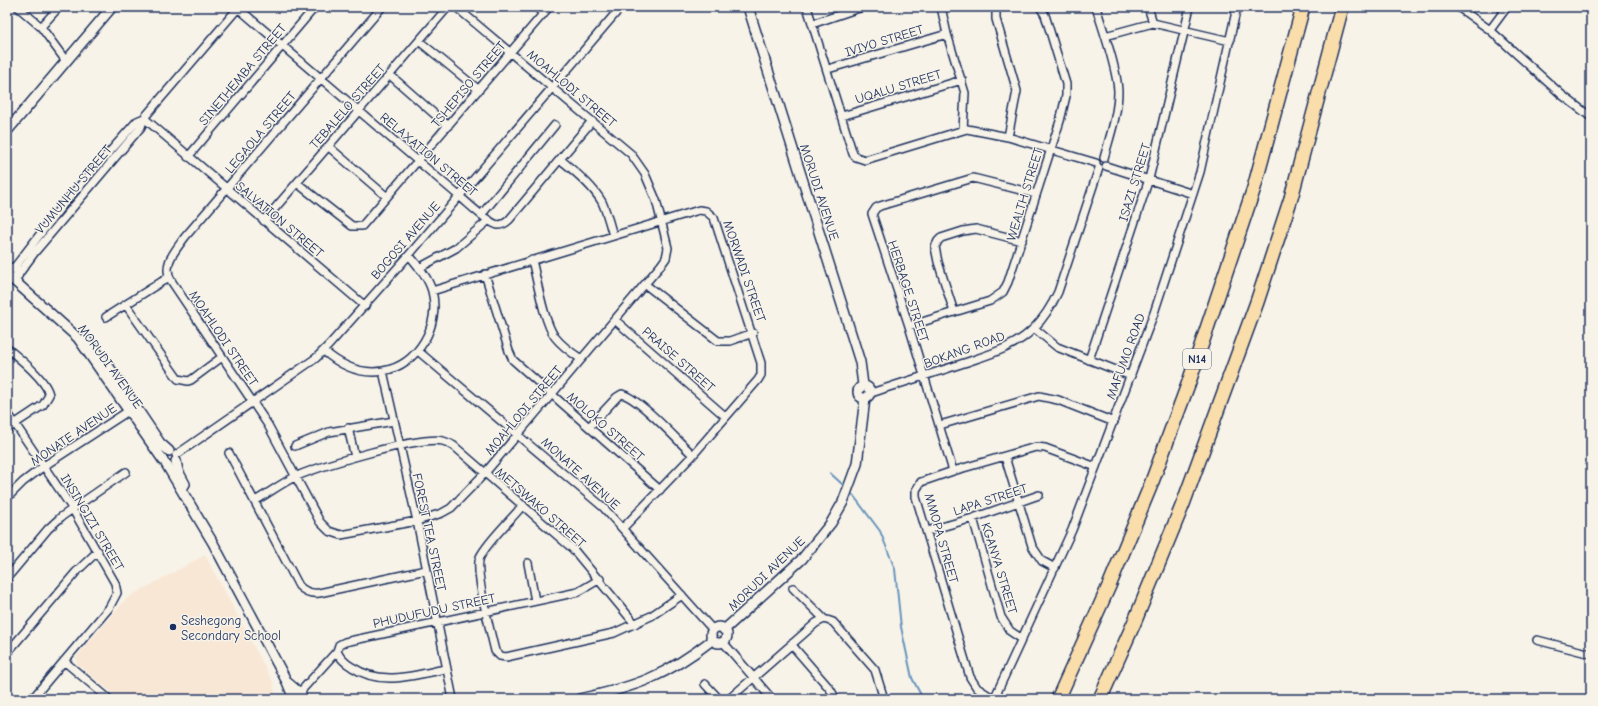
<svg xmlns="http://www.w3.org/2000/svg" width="1598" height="706" font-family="'Comic Neue',sans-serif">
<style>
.built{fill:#f9e7d6}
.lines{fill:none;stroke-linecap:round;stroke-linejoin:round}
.stream{stroke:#6894bd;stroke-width:2}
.minor-casing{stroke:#1b2f5e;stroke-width:10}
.tertiary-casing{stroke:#1b2f5e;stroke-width:12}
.motorway-casing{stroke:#1b2f5e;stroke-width:16}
.minor{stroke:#f7f3e8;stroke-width:7}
.tertiary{stroke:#f7f3e8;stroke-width:9}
.motorway{stroke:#f9ddab;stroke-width:13}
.poi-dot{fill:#1b2f5e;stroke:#f7f3e8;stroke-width:1.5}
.labels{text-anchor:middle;stroke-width:3;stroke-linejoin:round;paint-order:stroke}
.shield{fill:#f7f3e8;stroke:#5d6a87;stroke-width:1}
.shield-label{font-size:12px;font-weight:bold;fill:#1b2f5e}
.street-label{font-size:13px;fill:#1b2f5e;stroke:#f7f3e8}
.poi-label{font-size:13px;fill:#1b2f5e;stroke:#f7f3e8;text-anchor:start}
</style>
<rect width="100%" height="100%" fill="#f7f3e8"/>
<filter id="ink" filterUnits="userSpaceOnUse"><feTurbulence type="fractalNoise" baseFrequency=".025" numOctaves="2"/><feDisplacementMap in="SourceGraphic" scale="8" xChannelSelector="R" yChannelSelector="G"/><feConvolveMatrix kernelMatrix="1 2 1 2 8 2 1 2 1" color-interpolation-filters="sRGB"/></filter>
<g filter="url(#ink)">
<path class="built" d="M205,555L273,682L276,699H119L77,664L76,657L127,598Z"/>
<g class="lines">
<path class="stream" d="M830,473L842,484
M853,495L880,531L895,569L901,627L912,678L923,699"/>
<g class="minor-casing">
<path id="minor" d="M18,7L41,27L59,7
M382,7L185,237C175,251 161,265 172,282L268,425L320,522L329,531L341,535L417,521L442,513L451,508L485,473L661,265L666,258L668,248L656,200L645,174L631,154L456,7
M536,7L544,14
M807,7L853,154L856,157L865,160L967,129L1008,137L1096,163
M941,7L947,34L965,93L963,130
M996,7V19L1017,91L1008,137
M1096,7C1103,30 1117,68 1118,91C1118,114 1110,136 1104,158
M1148,7L1153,23
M1458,7L1490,30L1562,95L1591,117
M238,8L459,196C468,203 488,223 498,225C502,225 506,223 509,220L592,121
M812,24L862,7
M41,27L66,61
M1490,30L1507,7
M1105,36L1153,23L1230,41
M419,41L479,90
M828,69L947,34
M390,75L448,126
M842,116L962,80
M144,118L365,306
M329,147L387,197
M188,157L315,7
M560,159C575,172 592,185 602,202C607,213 610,225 613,236
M1106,166L1193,194
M297,183L352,226H362L549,7
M482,214L555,125
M264,221L448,7
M532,260C537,280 544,323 555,337C562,346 572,353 581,359
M14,268L61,207L137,121L144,118
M419,268L456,248L489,220
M485,274L509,351L513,360L660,490
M18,275L35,252L141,127L144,118L239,7
M646,285L718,341H730L753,333
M432,291L699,210L706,211L714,218L761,363V375L758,380L693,455L623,528
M126,305L178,379L188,381L191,380L222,357
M954,312L938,262L935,247L938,241L941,238L963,231L976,229L1022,241
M106,317L169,277
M615,320L726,417
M909,326L990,301L1003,292L1008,282L1060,121L1066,96V84L1045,15L1040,7
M1034,328L1057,347L1131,376
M7,348C19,358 47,380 49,395L43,405L7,429
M324,351C340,365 360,375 383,371C418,365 441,325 432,291C428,277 418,266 409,255
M418,351L603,507L713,630
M1089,360L1149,179L1190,7
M383,371L417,521L453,699
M871,393C901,383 931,374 961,364C987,355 1015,348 1034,328C1044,318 1052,305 1058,292L1099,168
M7,412L72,508L115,583L117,593L109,608L32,699
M940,425L1039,396L1058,400L1114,422
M590,426L617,397L622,394C640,399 678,441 693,455
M348,428L355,457
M295,446L329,432L394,421
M229,453L299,586C305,592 311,594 319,593L426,570
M176,455L316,358L329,345L409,255L621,7
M1005,457L1032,546L1042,561L1055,568
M953,471L909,326L872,214L876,208L880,206L973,178L1036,194
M7,498L23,482L44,466L133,408
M255,501C269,493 283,482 297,476C321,466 421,435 443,441C447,442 451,444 454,446L573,549L635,624
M523,505C511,520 488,541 480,557C474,570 491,634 495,651L500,656L506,657L614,633L651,616L682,595
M973,518L1001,617L1010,631L1022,639
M927,531L973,518L1039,495
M528,563L535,601
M7,578L48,529L61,517L126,472
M793,588L824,619
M1537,640L1591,654
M723,642L772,699
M791,644L830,689L836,699
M7,653L76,572L98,551
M64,661L109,699
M446,669C413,675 382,687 352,667C345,663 340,659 337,651L339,645L345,642L578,592L600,579
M705,684L719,699
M300,692L337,651
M729,699L816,623L824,619L833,622L875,670L884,699
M994,699L1072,530L1154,313L1200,172L1237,7
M994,699L977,688L970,677L916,497V490L921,482L953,471L1036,447L1045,448L1096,467"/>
</g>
<g class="tertiary-casing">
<path id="tertiary" d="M748,7L855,346L860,362L863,385
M7,131L112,7
M8 273a5 5 0 1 1 10 0a5 5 0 1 1-10 0Z
M11,278L78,338L163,460
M85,339L107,364L160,443L169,451
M858 392a6 6 0 1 1 12 0a6 6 0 1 1-12 0Z
M176,461L178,471L185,484
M166,464L213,543L287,682L292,694
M711 635a8 8 0 1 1 16 0a8 8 0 1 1-16 0Z
M724,630L802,559L831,523L843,502L857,464L865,398
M288,683L301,694L302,699
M579,699C636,687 666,676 712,640"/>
</g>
<g class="motorway-casing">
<path id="motorway" d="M1058,699L1109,586L1150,487L1189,382L1254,188L1303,7
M1100,699L1134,623L1183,504L1257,302L1291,198L1342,7"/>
</g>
<use href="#minor" class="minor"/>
<use href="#tertiary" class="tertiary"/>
<use href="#motorway" class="motorway"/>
</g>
</g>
<circle class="poi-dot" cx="173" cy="627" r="4"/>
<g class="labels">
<rect class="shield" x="1183" y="349" width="28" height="20" rx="3"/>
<g class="shield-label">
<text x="1197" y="363">N14</text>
</g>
<g class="street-label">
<text transform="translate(884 40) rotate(-17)" y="5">IVIYO STREET</text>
<text transform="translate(242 74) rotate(-50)" y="5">SINETHEMBA STREET</text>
<text transform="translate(468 84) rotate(-50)" y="5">TSHEPISO STREET</text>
<text transform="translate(898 86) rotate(-17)" y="5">UQALU STREET</text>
<text transform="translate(572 88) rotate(40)" y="5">MOAHLODI STREET</text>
<text transform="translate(347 106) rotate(-49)" y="5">TEBALELO STREET</text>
<text transform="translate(260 132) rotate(-50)" y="5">LEGAOLA STREET</text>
<text transform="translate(429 154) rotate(40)" y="5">RELAXATION STREET</text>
<text transform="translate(1134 182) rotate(-73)" y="5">ISAZI STREET</text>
<text transform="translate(73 189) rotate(-50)" y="5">VUMUNHU STREET</text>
<text transform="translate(820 192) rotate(72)" y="5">MORUDI AVENUE</text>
<text transform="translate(1024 194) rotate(-73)" y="5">WEALTH STREET</text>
<text transform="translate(280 219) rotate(40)" y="5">SALVATION STREET</text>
<text transform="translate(405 240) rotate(-49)" y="5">BOGOSI AVENUE</text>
<text transform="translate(745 271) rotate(71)" y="5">MORWADI STREET</text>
<text transform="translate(909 291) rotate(72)" y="5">HERBAGE STREET</text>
<text transform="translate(224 338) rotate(56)" y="5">MOAHLODI STREET</text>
<text transform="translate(964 349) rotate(-20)" y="5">BOKANG ROAD</text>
<text transform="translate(1125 356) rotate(-70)" y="5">MAFUMO ROAD</text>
<text transform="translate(679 359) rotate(41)" y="5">PRAISE STREET</text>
<text transform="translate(111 366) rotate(54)" y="5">MORUDI AVENUE</text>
<text transform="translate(523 410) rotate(-50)" y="5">MOAHLODI STREET</text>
<text transform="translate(606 426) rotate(41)" y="5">MOLOKO STREET</text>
<text transform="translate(73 434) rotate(-34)" y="5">MONATE AVENUE</text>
<text transform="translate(581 473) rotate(42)" y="5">MONATE AVENUE</text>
<text transform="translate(990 499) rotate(-18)" y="5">LAPA STREET</text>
<text transform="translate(541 507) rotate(41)" y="5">METSWAKO STREET</text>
<text transform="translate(93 522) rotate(59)" y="5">INSINGIZI STREET</text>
<text transform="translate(430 532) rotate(78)" y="5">FOREST TEA STREET</text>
<text transform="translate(942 538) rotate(74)" y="5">MMOPA STREET</text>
<text transform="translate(1000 568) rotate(73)" y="5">KGANYA STREET</text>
<text transform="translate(766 573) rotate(-44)" y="5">MORUDI AVENUE</text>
<text transform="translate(434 610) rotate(-12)" y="5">PHUDUFUDU STREET</text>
</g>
<g class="poi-label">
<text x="181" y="625">Seshegong<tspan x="181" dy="15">Secondary School</tspan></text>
</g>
</g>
<rect width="1598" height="706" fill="none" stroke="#f7f3e8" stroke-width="24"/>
<rect x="12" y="12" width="1574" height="682" fill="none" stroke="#1b2f5e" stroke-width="1.5" filter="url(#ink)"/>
</svg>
